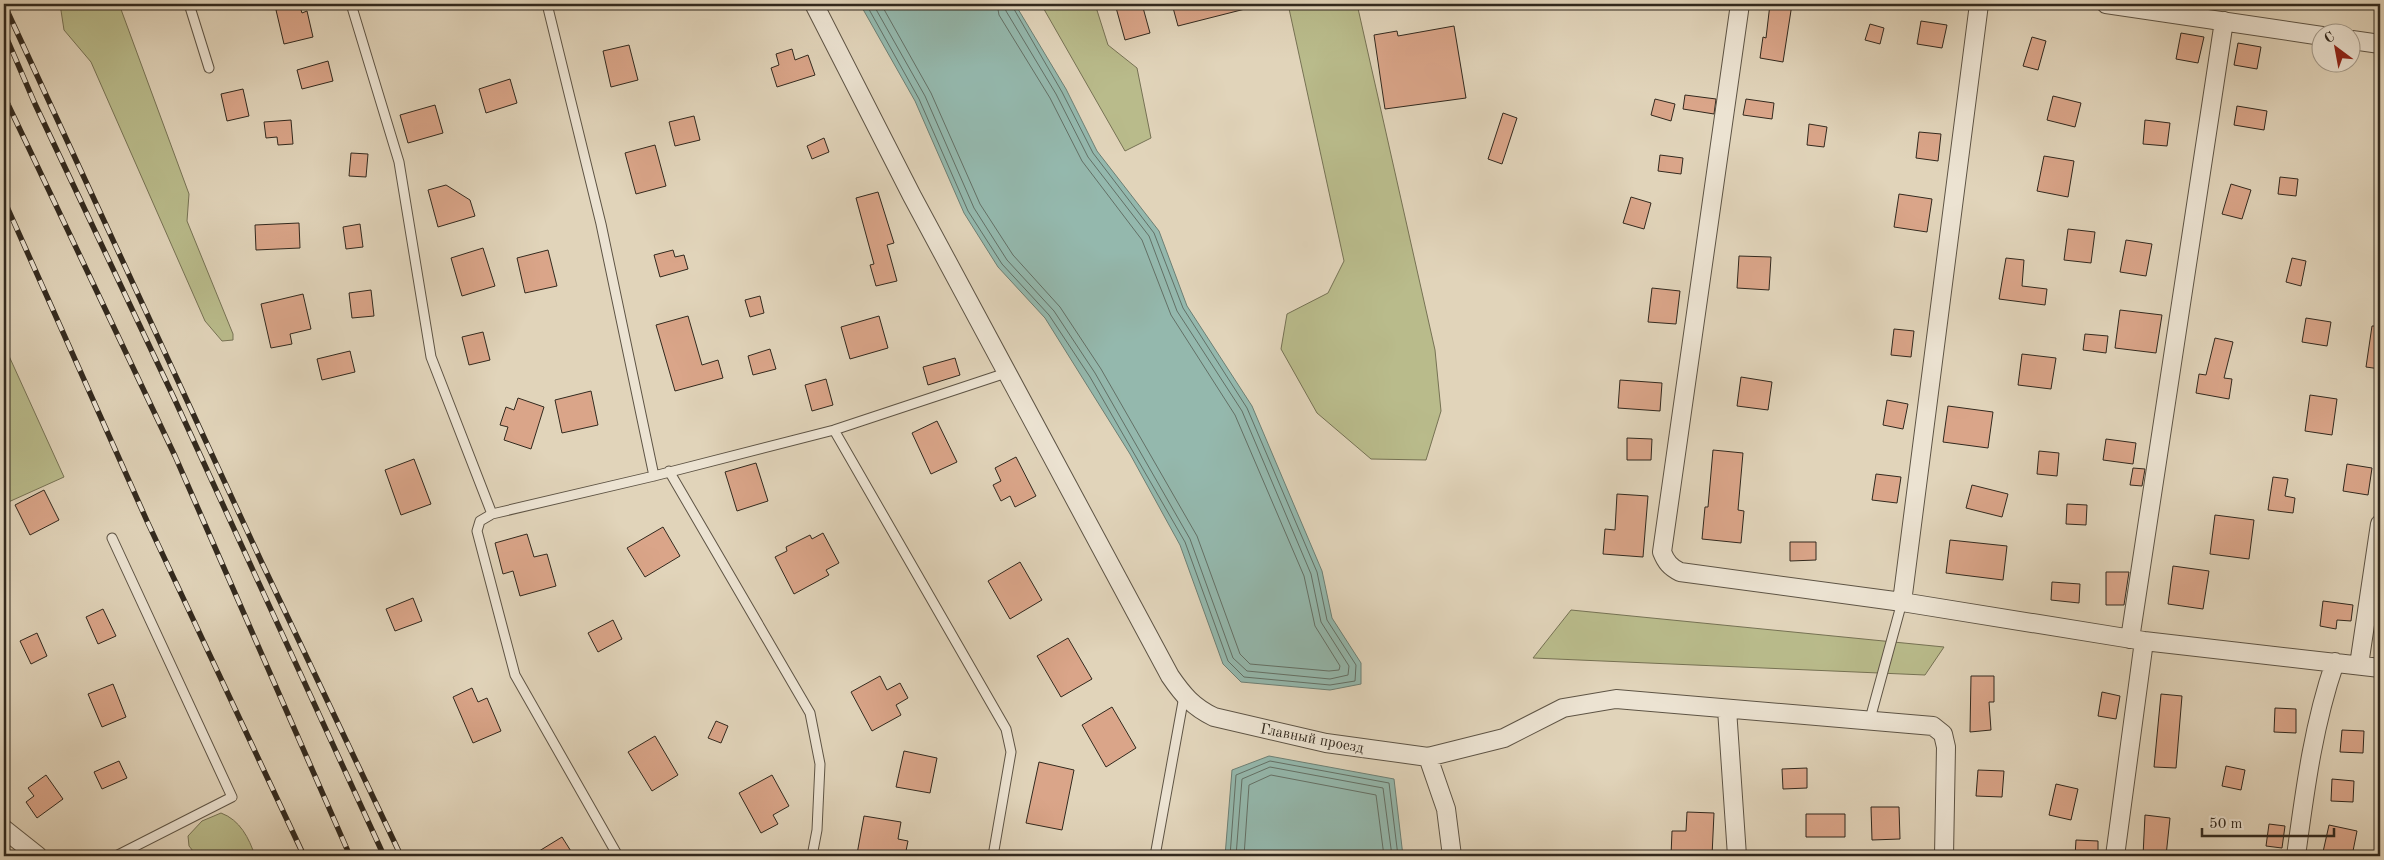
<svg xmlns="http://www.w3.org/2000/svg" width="2384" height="860" font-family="'Old Standard TT',serif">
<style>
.green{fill:#b9bb8b;stroke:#767254}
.water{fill:#94b8ad;stroke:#6d7f74}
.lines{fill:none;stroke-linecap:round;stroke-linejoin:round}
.shore{stroke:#637066;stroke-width:1}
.building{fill:#daa589;stroke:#32291e}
.service-casing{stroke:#5e5445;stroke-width:11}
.minor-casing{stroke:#5e5445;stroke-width:20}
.service{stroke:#ece3d2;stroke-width:9}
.minor{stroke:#ece3d2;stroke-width:18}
.rail-casing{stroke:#32291e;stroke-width:5.5}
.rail{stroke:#ece3d2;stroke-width:4;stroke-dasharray:11;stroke-linecap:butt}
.labels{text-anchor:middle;stroke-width:4;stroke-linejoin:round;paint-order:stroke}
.street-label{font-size:15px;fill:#32291e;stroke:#ece3d2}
</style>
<rect width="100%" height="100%" fill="#e1d4ba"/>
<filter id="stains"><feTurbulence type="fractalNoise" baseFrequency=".004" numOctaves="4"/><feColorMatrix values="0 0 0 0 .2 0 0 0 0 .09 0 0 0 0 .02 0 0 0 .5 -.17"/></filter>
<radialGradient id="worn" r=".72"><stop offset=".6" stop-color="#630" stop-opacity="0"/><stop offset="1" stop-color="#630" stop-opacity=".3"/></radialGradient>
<path class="green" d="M60,4H119L189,194L187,221L233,334V340L222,341L205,321L91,62L64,30Z
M1041,4H1095L1108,45L1137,68L1151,138L1125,151Z
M1288,4H1357L1435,350L1441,411L1426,460L1371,459L1317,413L1281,349L1287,314L1328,293L1344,261Z
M4,345L64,477L4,504Z
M1571,610L1944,647L1925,675L1533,658Z
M221,813C240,820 249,838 255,856H197L189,846L188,836L202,821Z"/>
<path class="water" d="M860,4H1015L1066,89L1097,151L1159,231L1187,306L1252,406L1322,571L1332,618L1361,663V684L1330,690L1241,682L1223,664L1180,545L1130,454L1045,318L998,267L964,213L915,101Z
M1269,756L1394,779L1403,856H1225L1232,770Z"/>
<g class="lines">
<path class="shore" d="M866,4L919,99L968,211L1002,264L1049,315L1090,377L1185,542L1228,661L1244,677L1330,685L1355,681L1356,665L1327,620L1317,572L1247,408L1183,308L1154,233L1093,153L1062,92L1011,4
M873,4L925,96L974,208L1007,260L1054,311L1095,373L1190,539L1233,658L1247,671L1330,679L1348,675L1349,666L1321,622L1311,574L1242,411L1177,311L1149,236L1088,157L1056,94L1006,11L1004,4
M881,4L931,93L980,204L1013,255L1060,307L1101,369L1197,536L1240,654L1250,664L1329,671L1339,670L1340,666L1315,626L1304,576L1235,415L1171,315L1142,240L1082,161L1050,98L999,15L997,4
M1230,856L1236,775L1270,761L1389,783L1398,856
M1236,856L1242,779L1270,767L1383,788L1392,856
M1244,856L1249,785L1271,775L1376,795L1384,856"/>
</g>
<path class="building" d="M299,4L302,13L307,11L313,37L284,44L276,10Z
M1115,4H1142L1150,33L1125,40Z
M1172,4H1244L1245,9L1178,26Z
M1770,4H1792L1783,62L1760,58L1763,37L1766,38Z
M1921,21L1947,25L1942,48L1917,44Z
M1870,24L1884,28L1880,44L1865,40Z
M1454,26L1466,98L1385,109L1374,35L1397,31L1398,36Z
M2181,33L2204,37L2198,63L2176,59Z
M2032,37L2046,41L2038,70L2023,66Z
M2238,43L2261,47L2257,69L2234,65Z
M629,45L638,80L611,87L603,51Z
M792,49L795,60L808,55L815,75L777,87L771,68L779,65L776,54Z
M328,61L333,81L302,89L297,70Z
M510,79L517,103L486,113L479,89Z
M243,89L249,116L227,121L221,94Z
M1685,95L1716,99L1714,114L1683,109Z
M2053,96L2081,103L2075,127L2047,120Z
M1655,99L1675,104L1671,121L1651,115Z
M1746,99L1774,103L1772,119L1743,115Z
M435,105L443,133L408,143L400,115Z
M2237,106L2267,111L2264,130L2234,125Z
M1503,113L1517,118L1502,164L1488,159Z
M694,116L700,140L675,146L669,122Z
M291,120L293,144L278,145L277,137L266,138L264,122Z
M2145,120L2170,123L2167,146L2143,144Z
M1809,124L1827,127L1824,147L1807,145Z
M1919,132L1941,134L1938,161L1916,158Z
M824,138L829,152L812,159L807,146Z
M655,145L666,186L636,194L625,153Z
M351,153L368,154L366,177L349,176Z
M1660,155L1683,158L1681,174L1658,171Z
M2044,156L2074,161L2068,197L2037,191Z
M2280,177L2298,179L2296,196L2278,194Z
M2231,184L2251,190L2242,219L2222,214Z
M446,185L470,200L475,216L438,227L428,190Z
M878,192L894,243L887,245L897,281L876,286L870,265L874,264L856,198Z
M1899,194L1932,199L1927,232L1894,227Z
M1631,197L1651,203L1644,229L1623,223Z
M299,223L300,248L256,250L255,225Z
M360,224L363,247L346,249L343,227Z
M2068,229L2095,232L2091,263L2064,260Z
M2126,240L2152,244L2146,276L2120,272Z
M483,248L495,286L462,296L451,258Z
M548,250L557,286L525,293L517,258Z
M673,250L675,257L684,255L688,269L660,277L654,255Z
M1739,256L1771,257L1769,290L1737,288Z
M2006,258L2024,260L2022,286L2047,289L2045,305L1999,299Z
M2292,258L2306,261L2301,286L2286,282Z
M1652,288L1680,291L1676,324L1648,322Z
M371,290L374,316L352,318L349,293Z
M303,294L311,329L290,334L292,344L271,348L261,304Z
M760,296L764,313L750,317L745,300Z
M2120,310L2162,315L2156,353L2115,348Z
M688,316L702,365L718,360L723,378L675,391L656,325Z
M879,316L888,348L850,359L841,327Z
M2306,318L2331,322L2327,346L2302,342Z
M2372,326H2380V369L2366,367Z
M1894,329L1914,331L1911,357L1891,355Z
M483,332L490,360L469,365L462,337Z
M2085,334L2108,336L2106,353L2083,350Z
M2215,338L2233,342L2224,378L2232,379L2229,399L2196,393L2199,374L2206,375Z
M770,349L776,369L753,375L748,356Z
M350,351L355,372L322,380L317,359Z
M2022,354L2056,358L2051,389L2018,385Z
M955,358L960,375L928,385L923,367Z
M1741,377L1772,382L1768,410L1737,406Z
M826,379L833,405L812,411L805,385Z
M1620,380L1662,383L1660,411L1618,408Z
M591,391L598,425L562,433L555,400Z
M2310,395L2337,399L2332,435L2305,431Z
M518,398L544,407L531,449L504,440L508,427L500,425L506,407L514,410Z
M1887,400L1908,404L1903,429L1883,425Z
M1948,406L1993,412L1988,448L1943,442Z
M937,421L957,462L931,474L912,433Z
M1627,438L1652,439L1651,460H1627Z
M2106,439L2136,443L2133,464L2103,460Z
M1713,450L1743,453L1738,510L1744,511L1741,543L1702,539L1705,507H1708Z
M2039,451L2059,453L2057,476L2037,474Z
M1016,457L1036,496L1015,507L1010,496L1001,501L993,485L1001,481L995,468Z
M414,459L431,504L401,515L385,470Z
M756,463L768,501L737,511L725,472Z
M2347,464L2372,468L2368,495L2343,491Z
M2133,468L2145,469L2142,486L2130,485Z
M1876,474L1901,477L1897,503L1872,500Z
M2273,477L2288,479L2285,496L2295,498L2293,513L2268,510Z
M1972,485L2008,494L2002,517L1966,508Z
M44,490L59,520L30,535L15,505Z
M1617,494L1648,496L1643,557L1603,554L1605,529L1615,530Z
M2067,504L2087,505L2086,525L2066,524Z
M2215,515L2254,520L2249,559L2210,554Z
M663,527L680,556L645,577L627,548Z
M823,533L839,563L826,570L829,575L794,594L775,557L787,551L786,547L810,535L812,539Z
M527,534L534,557L547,554L556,586L520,596L513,571L503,574L495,543Z
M1950,540L2007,546L2003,580L1946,573Z
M1790,542H1816V560L1790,561Z
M1020,562L1042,600L1010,619L988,581Z
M2173,566L2209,571L2203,609L2168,604Z
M2106,572H2129L2124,605H2106Z
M2052,582L2080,584L2079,603L2051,600Z
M413,598L422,621L395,631L386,609Z
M2323,601L2353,605L2351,621L2337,620L2336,629L2320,626Z
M103,609L116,636L98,644L86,617Z
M613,620L622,639L598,652L588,633Z
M37,633L47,656L31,664L20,641Z
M1068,638L1092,679L1061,697L1037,656Z
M880,676L887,690L900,683L908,698L896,705L901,715L872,731L851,692Z
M1971,676H1994V702H1989L1991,730L1970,732Z
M113,684L126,717L102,727L88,694Z
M472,688L478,702L487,698L501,731L473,743L453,697Z
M2102,692L2120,696L2116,719L2098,716Z
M2161,694L2182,696L2176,768L2154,767Z
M1112,707L1136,748L1106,767L1082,725Z
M2275,708L2296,709V733L2274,732Z
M716,721L728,726L721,743L708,738Z
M2342,730L2364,731L2363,753L2340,752Z
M655,736L678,775L652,791L628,752Z
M904,751L937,758L930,793L896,787Z
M119,761L127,778L102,789L94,772Z
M1039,762L1074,770L1062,830L1026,823Z
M2226,766L2245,770L2241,790L2222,786Z
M1807,768V788L1783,789L1782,769Z
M1978,770L2004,771L2002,797L1976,796Z
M46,775L63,799L37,818L26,802L34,796L28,788Z
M772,775L789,806L773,815L778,824L761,833L739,793Z
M2332,779L2354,781L2353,802L2331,801Z
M2056,784L2078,789L2071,820L2049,815Z
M1871,807H1899L1900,839L1872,840Z
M1687,812L1714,813L1712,856H1671L1672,831H1686Z
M1806,814H1845V837H1806Z
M2145,815L2170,818L2166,856H2143Z
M864,816L901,822L898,839L908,841L905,856L857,854Z
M2269,824L2285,826L2282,848L2266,846Z
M2329,825L2357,831L2352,856L2323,852Z
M562,837L574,856H531Z
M2076,840L2098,841V856H2075Z"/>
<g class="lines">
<g class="service-casing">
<path id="service" d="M189,4L209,68
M351,4L399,162L431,357L492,514
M547,4L601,224L654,476
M834,430L1006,729L1011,752L993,856
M669,471L810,713L820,764L817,830L812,856
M112,538L232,797L116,856
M1870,719L1902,602
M618,856L515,675L477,531L480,521L492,514L654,476L834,430L1006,373
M1155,856L1184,696"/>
</g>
<g class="minor-casing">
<path id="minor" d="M814,4L912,196L1170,676C1183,695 1193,707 1214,717L1326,743L1428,757L1504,738L1563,708L1616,699L1933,726L1943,734L1946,747L1944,856
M1740,4L1662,552C1666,562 1670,567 1680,572L1902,602L2144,641L2380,668
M2106,4L2322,36
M2352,40L2380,44
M1902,602L1979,4
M2130,639L2224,21
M2359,665L2380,524
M1727,709L1737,856
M1428,757L1446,809L1452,856
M4,829L38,856
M2115,856L2144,641
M2296,856C2305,790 2313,726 2335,662"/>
</g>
<use href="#service" class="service"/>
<use href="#minor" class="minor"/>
<g class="rail-casing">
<path id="rail" d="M4,4L262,563L401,856
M4,32L35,104L174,398L384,856
M4,96L175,456L350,856
M4,200L147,521L304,856"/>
</g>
<use href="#rail" class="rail"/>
</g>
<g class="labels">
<g class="street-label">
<text transform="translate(1312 738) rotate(11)" y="5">Главный проезд</text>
</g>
</g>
<rect width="2384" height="860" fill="none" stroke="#e1d4ba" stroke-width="20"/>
<rect x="5" y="5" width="2374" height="850" fill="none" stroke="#32291e" stroke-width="2.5"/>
<rect x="10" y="10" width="2364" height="840" fill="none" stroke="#32291e"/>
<g transform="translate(2336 48) rotate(328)"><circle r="24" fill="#ece3d2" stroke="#a2998a"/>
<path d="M0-4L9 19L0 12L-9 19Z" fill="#8f2418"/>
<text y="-8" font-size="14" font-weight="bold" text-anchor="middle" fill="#32291e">С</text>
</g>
<path d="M2202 828v8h132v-8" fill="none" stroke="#32291e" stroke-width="2.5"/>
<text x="2209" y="828" font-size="15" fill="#32291e" stroke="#ece3d2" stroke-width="4" paint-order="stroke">50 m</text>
<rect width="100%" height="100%" filter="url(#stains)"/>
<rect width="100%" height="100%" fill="url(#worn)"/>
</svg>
